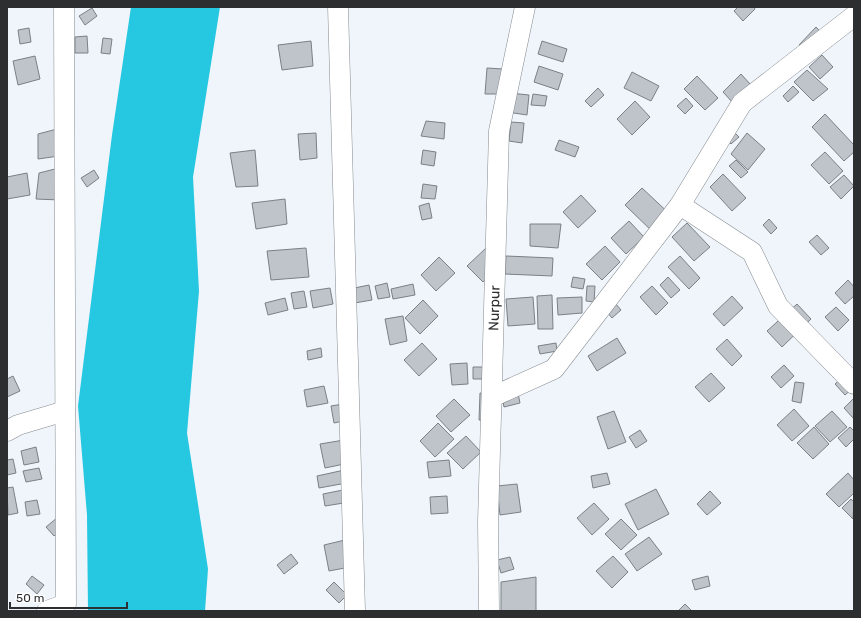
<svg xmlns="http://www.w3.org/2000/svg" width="861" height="618" font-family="Rubik,sans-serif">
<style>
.water{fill:#25c7e1}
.building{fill:#bec4c9;stroke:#7b8085}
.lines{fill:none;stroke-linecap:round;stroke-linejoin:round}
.minor-casing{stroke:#868b90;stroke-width:21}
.minor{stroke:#fff;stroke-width:20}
.labels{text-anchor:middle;stroke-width:4;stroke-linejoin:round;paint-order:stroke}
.street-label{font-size:14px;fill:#2c2e30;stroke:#fff}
</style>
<rect width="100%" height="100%" fill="#eff5fa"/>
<path class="water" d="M131,7H220L193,177L199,291L187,433L208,569L205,611H88L87,515L78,406L112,135Z"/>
<path class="building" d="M738,7H754L755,9L743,21L734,11Z
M92,8L97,16L85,25L79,16Z
M816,27L827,39L809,56L799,45Z
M29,28L31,42L20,44L18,30Z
M87,36L88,53H75V37Z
M103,38L112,39L110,54L101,53Z
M311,41L313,66L282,70L278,45Z
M542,41L567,49L563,62L538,54Z
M822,55L833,67L820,79L809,67Z
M35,56L40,79L18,85L13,61Z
M539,66L563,74L558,90L534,82Z
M487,68L503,69L502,94H485Z
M807,70L828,89L813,101L794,82Z
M632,72L659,86L651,101L624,88Z
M741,74L751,85L733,103L723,92Z
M697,76L718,98L705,110L684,89Z
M793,86L799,92L788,102L783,96Z
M598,88L604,95L591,107L585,101Z
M510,93L529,95L527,115L507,112Z
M533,94L547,96L545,106L531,105Z
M686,98L693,106L685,114L677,106Z
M635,101L650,117L632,135L617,119Z
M825,114L854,145V152L844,161L812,127Z
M426,121L445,123L444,139L421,136Z
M511,122L524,123L522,143L509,141Z
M61,128L59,156L38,159V134Z
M732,130L739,137L731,144L725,137Z
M316,133L317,158L300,160L298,134Z
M747,133L765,149L748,170L731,154Z
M559,140L579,147L575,157L555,150Z
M255,150L258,186L236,187L230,153Z
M423,150L436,152L434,166L421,164Z
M825,152L843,171L829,184L811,165Z
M736,160L748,172L741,178L729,166Z
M63,167L60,200L36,199L39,173Z
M94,170L99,178L87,187L81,178Z
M27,173L30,195L7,199V177Z
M723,174L746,198L732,211L710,187Z
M844,175L854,186L841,199L830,187Z
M423,184L437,186L435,199L421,198Z
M642,188L674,218L657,236L625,205Z
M581,195L596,211L578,228L563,212Z
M285,199L287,224L256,229L252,203Z
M429,203L432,218L422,220L419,206Z
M769,219L777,228L771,234L763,225Z
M629,221L644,237L626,254L611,238Z
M687,223L710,247L694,261L672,237Z
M530,224H561L558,248L530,246Z
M817,235L829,248L821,255L809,242Z
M605,246L620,262L602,280L586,264Z
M306,248L309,277L271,280L267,251Z
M486,248L501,264L483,282L467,266Z
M506,256L553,258L552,276L505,274Z
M680,256L700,278L689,289L668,267Z
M439,257L455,273L436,291L421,275Z
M573,277L585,279L583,289L571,287Z
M668,277L680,290L671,298L660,285Z
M848,280L854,287V296L845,304L835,293Z
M387,283L390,297L378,299L375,286Z
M413,284L415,295L393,299L391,289Z
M369,285L372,300L343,305L340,291Z
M587,286H595L594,302L586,301Z
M652,286L668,303L656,315L640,297Z
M330,288L333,304L313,308L310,291Z
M304,291L307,307L294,309L291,293Z
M552,295L553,329H538L537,296Z
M732,296L743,308L724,326L713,314Z
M533,297L535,324L508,326L506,299Z
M582,297V313L558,315L557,298Z
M610,297L621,310L612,318L601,305Z
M285,298L288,310L268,315L265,303Z
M423,300L438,316L420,334L405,318Z
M797,304L811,319L782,347L767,331Z
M836,307L849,320L838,331L825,317Z
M403,316L407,341L390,345L385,319Z
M617,338L626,353L597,371L588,356Z
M727,339L742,356L732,366L716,349Z
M422,343L437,359L419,376L404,360Z
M556,343L557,351L540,354L538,346Z
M321,348L322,357L308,360L307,351Z
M467,363L468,384L452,385L450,364Z
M784,365L794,376L781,388L771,377Z
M473,367H491L492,379H473Z
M848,372L854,387L845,395L835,384Z
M711,373L725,388L709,402L695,387Z
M13,376L20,391L7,397V379Z
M795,382L804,383L801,403L792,401Z
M324,386L328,403L307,407L304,390Z
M480,393L490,394L489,420H479Z
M518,393L520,403L504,407L502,397Z
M854,398V419L844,408Z
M454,399L470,415L451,432L436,416Z
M349,403L352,419L334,423L331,406Z
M794,409L809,426L792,441L777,425Z
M614,411L626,442L608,449L597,417Z
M832,411L847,427L830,442L815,426Z
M438,423L454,439L435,457L420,441Z
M814,427L829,444L813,459L797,443Z
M850,427L854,431V439L846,447L838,438Z
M640,430L647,441L636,448L629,437Z
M466,436L481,452L463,469L447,453Z
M350,439L354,462L325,468L320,444Z
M36,447L39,462L24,465L21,451Z
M13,459L16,473L7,475V460Z
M449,460L451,476L429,478L427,462Z
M39,468L42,479L26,482L23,471Z
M349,469L352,482L319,488L317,476Z
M607,473L610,484L593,488L591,476Z
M848,473L854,480V493L839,507L826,494Z
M517,484L521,512L500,515L497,486Z
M13,487L18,513L8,515L7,488Z
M348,489L350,502L325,506L323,494Z
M656,489L669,514L638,530L625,504Z
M710,491L721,503L707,515L697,504Z
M447,496L448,513L431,514L430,497Z
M851,499L854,502L853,519L842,508Z
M37,500L40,514L27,516L25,502Z
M594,503L609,519L592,535L577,518Z
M58,517L66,526L54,536L46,527Z
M621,519L637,535L621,550L605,534Z
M649,537L662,554L637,571L625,554Z
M345,540L350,567L329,571L324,545Z
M291,554L298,563L284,574L277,565Z
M613,556L628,572L612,588L596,571Z
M510,557L514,569L501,573L497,560Z
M32,576L44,585L37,594L26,584Z
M708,576L710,586L695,590L692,580Z
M536,577V611H501V582Z
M334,582L347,595L339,603L326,590Z
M685,604L692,611H678Z"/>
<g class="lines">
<g class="minor-casing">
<g id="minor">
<path d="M338,7L355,611"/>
<path d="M680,205L752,252L778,306L854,384"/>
<path d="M492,397L554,369L680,205L742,103L854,16"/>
<path d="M7,431L18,425L65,411"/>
<path d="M47,611L66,604L64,7"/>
<path id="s1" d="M489,611L488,522L499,131L525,7"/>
</g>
</g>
<use href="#minor" class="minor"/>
</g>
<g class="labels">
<g class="street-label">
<text dy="5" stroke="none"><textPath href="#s1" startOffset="303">Nurpur</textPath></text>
</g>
</g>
<rect width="861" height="618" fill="none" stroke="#2c2e30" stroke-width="16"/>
<path d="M10 602v6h117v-6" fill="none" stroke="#2c2e30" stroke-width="2"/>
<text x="16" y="602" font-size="12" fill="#2c2e30" stroke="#ffffff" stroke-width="3" paint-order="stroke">50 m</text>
</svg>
